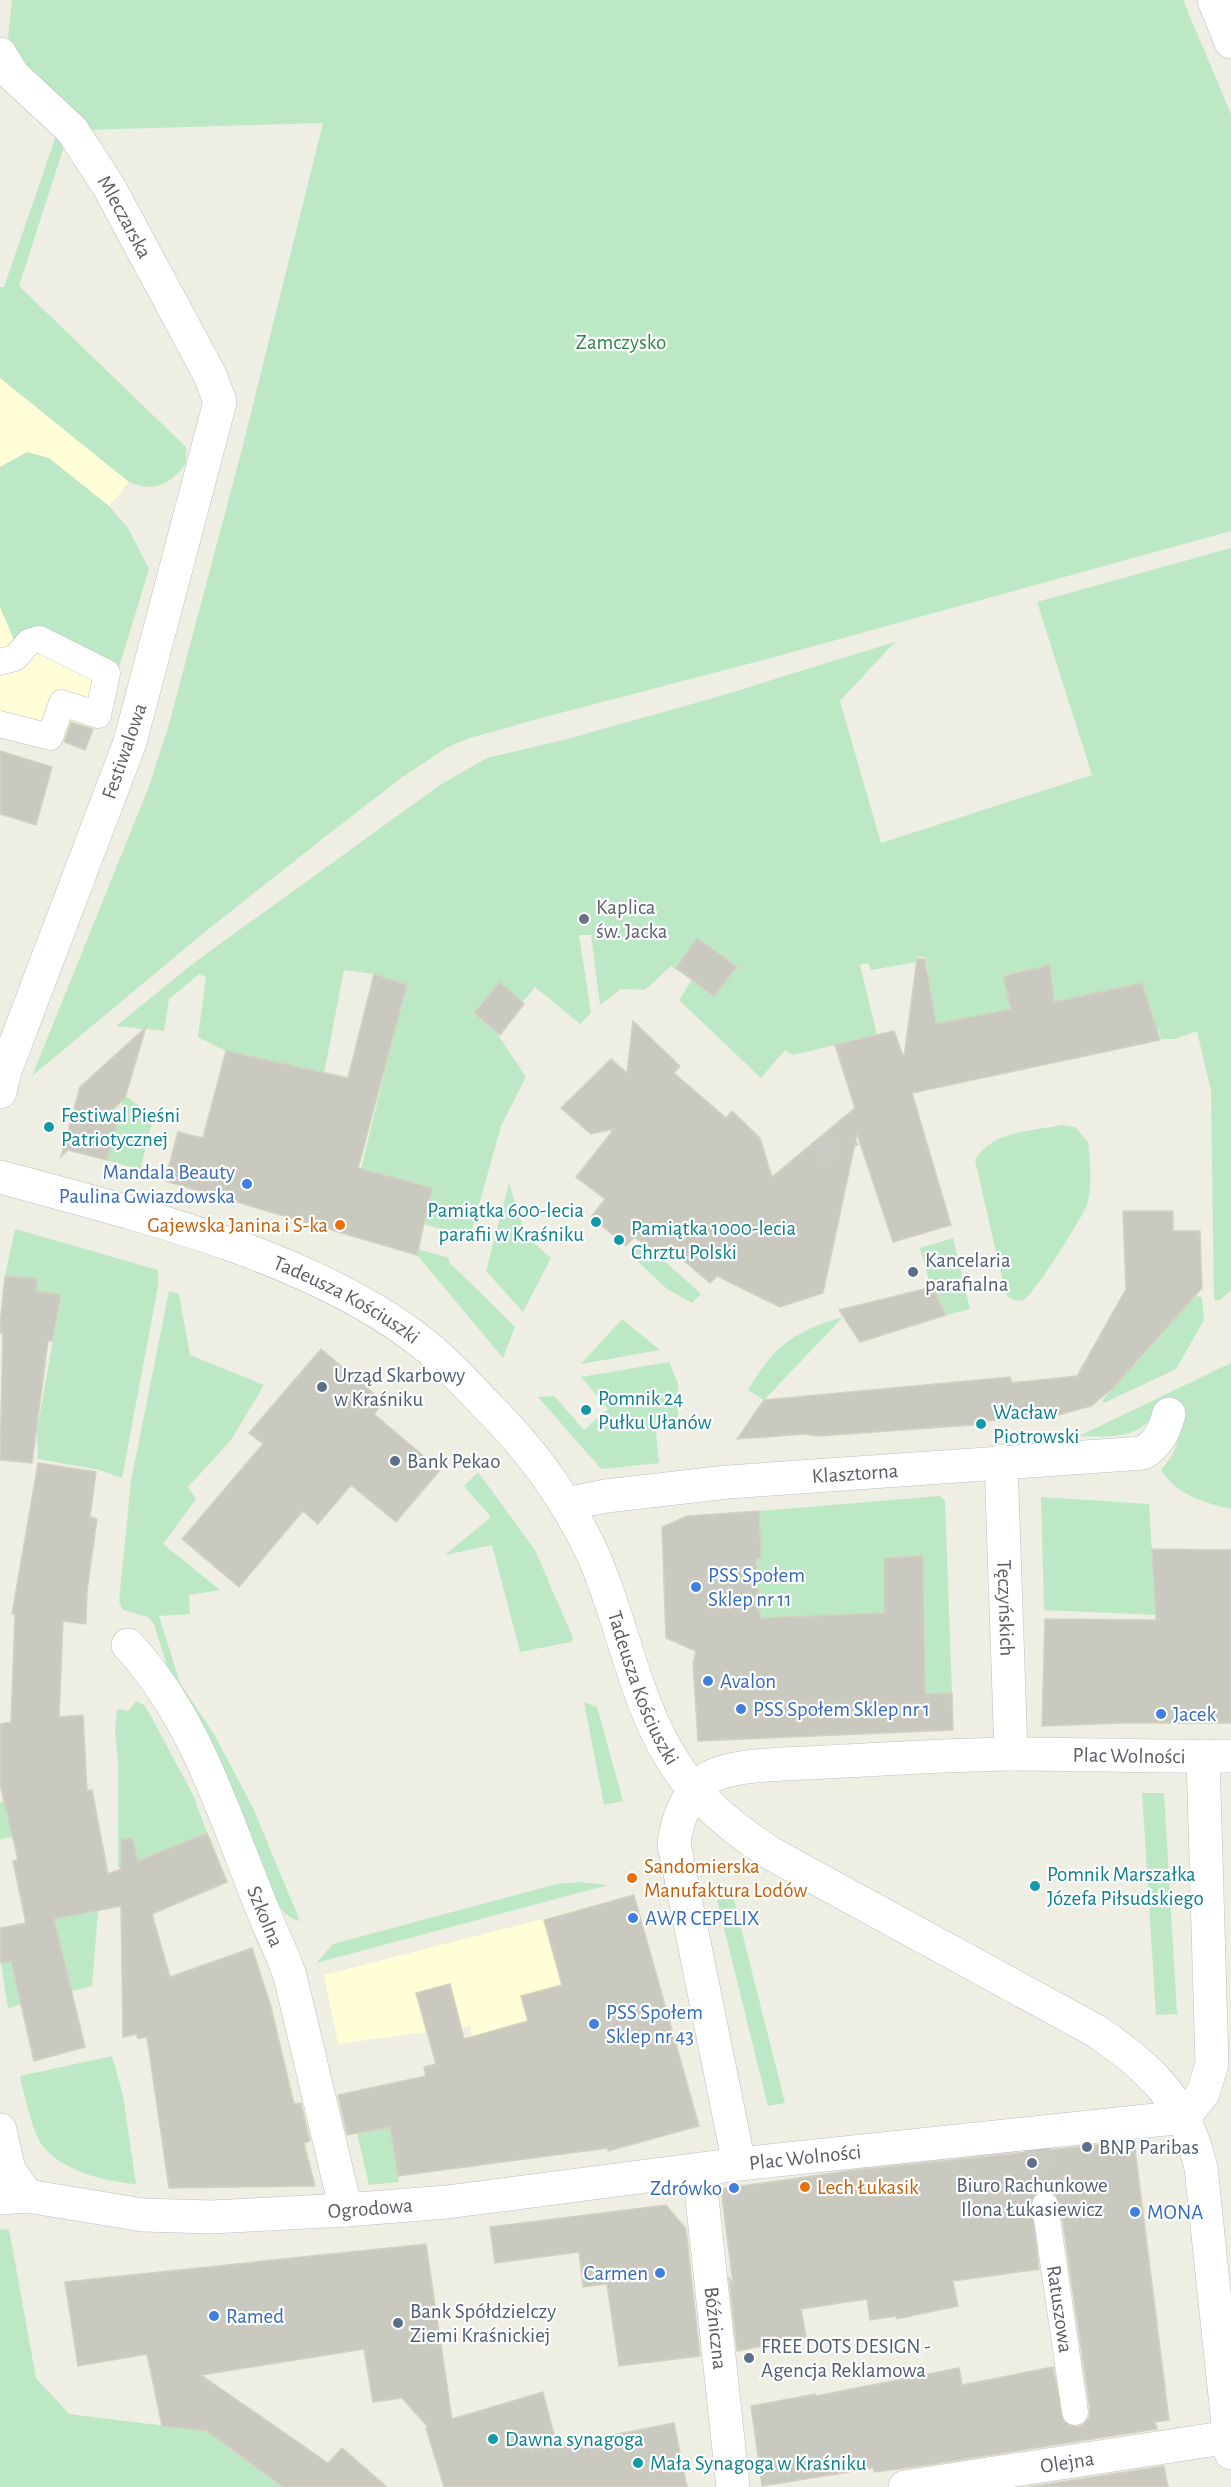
<svg xmlns="http://www.w3.org/2000/svg" width="1231" height="2487" font-family="'Alegreya Sans',sans-serif">
<style>
.commercial{fill:#fffed7}
.green{fill:#bde8c6}
.building{fill:#c9c9bf;stroke:#d3d1c0;stroke-width:1.5}
.lines{fill:none;stroke-linecap:round;stroke-linejoin:round}
.pedestrian-tunnel{stroke:#c9cac2;stroke-width:26;stroke-dasharray:26 13;stroke-linecap:butt}
.pedestrian-casing{stroke:#bcbec4;stroke-width:27}
.minor-casing{stroke:#bcbec4;stroke-width:34}
.tertiary-casing{stroke:#bcbec4;stroke-width:34}
.pedestrian{stroke:#fff;stroke-width:26}
.minor{stroke:#fff;stroke-width:33}
.tertiary{stroke:#fff;stroke-width:33}
.worship-dot{fill:#6b7280;stroke:#fff;stroke-width:2}
.culture-dot{fill:#0f9aa8;stroke:#fff;stroke-width:2}
.shop-dot{fill:#3f7fe0;stroke:#fff;stroke-width:2}
.food-dot{fill:#e8710a;stroke:#fff;stroke-width:2}
.service-dot{fill:#5c6f8a;stroke:#fff;stroke-width:2}
.labels{text-anchor:middle;stroke-width:4.5;stroke-linejoin:round;paint-order:stroke}
.street-label{font-size:21px;fill:#5a5d64;stroke:#fff}
.park-label{font-size:21px;fill:#2f8646;stroke:#fff}
.worship-label{font-size:21px;fill:#5b616d;stroke:#fff;text-anchor:start}
.culture-label{font-size:21px;fill:#0d838f;stroke:#fff;text-anchor:start}
.shop-label{font-size:21px;fill:#366cbe;stroke:#fff;text-anchor:start}
.food-label{font-size:21px;fill:#c56008;stroke:#fff;text-anchor:start}
.service-label{font-size:21px;fill:#4e5e75;stroke:#fff;text-anchor:start}
</style>
<rect width="100%" height="100%" fill="#eeeee2"/>
<path class="commercial" d="M0,287H4L129,482L97,522L98,715L85,750L0,724Z
M635,1895L699,2126L608,2151L607,2146L473,2049L470,2026L338,2044L324,1975Z"/>
<path class="green" d="M12,0H1183L1231,114V531L778,656L541,718L470,738L448,747L401,778L330,833L206,931L32,1076L148,789L168,728L241,453L323,123L84,130L16,58L8,38Z
M58,130L66,140L19,286L186,447V464C171,484 153,493 129,482L0,378V287H4Z
M27,452L49,458L109,506L128,528L149,569L116,677L14,640L0,607V467Z
M1231,548V1290L1220,1300H1214L1211,1091L1197,1031L1175,1039H1161L1159,1030L1145,1033L1052,1003L1048,980L1052,978L1050,965L1041,967L1042,974L1013,979L1011,973L1003,975L1011,1009L936,1024L926,957H918L917,962L871,970L868,963L860,965L877,1035L793,1055L785,1050L761,1078L679,1000L692,980L671,966L645,990L621,989L600,1005L591,935H579L591,1013L580,1024L535,987L522,1003L500,982L473,1013L496,1032L526,1077L501,1126L470,1237L424,1224L432,1188L361,1169L406,985L374,974L344,970L324,1073L226,1051L198,1037L206,977L199,974L169,999L164,1031L116,1026L195,962L440,785L487,758L567,739L717,697L895,642L840,701L881,843L1092,775L1037,602Z
M127,1097L146,1111L152,1123L140,1170L107,1160L123,1101Z
M1062,1125L1075,1127L1088,1142C1090,1159 1093,1193 1086,1207C1080,1221 1034,1295 1023,1300C1017,1302 1010,1299 1006,1295L975,1160C991,1131 1032,1131 1062,1125Z
M509,1183L526,1236L551,1258L523,1312L486,1271Z
M15,1229L158,1270V1286L122,1478L100,1470L38,1459L37,1430L61,1295L36,1291L37,1279L5,1276Z
M953,1238L970,1309L947,1315L930,1284L920,1248Z
M644,1241L663,1252L661,1258L701,1294L692,1303L667,1289L632,1256Z
M418,1249L449,1258V1262L515,1327L503,1358L417,1255Z
M169,1291L179,1294L190,1355L264,1385L231,1440L188,1487L196,1499L163,1544L220,1590L189,1595L190,1614L159,1616L180,1683L214,1734L253,1808L300,1921C281,1918 275,1897 267,1881L171,1679L154,1624L148,1617L123,1610L119,1601L131,1481Z
M1192,1296L1202,1297L1204,1320L1176,1369L1104,1403L1102,1401L1178,1315L1174,1310Z
M843,1317L764,1400L748,1390C774,1346 794,1331 843,1317Z
M622,1319L660,1350L581,1364Z
M669,1362L678,1383V1422H655L659,1463L601,1469L538,1397L554,1396L584,1430L608,1409L581,1377Z
M1231,1363V1509C1204,1503 1176,1494 1161,1470C1178,1451 1178,1440 1180,1416L1151,1419C1135,1439 1103,1437 1079,1436Z
M478,1472L535,1550L573,1638L571,1642L520,1652L492,1545L445,1555L491,1517L464,1486Z
M940,1496L945,1501L952,1693L925,1694L922,1556L884,1558V1613L812,1616L737,1652L756,1559L761,1557L759,1511Z
M1041,1497L1149,1504L1156,1615L1044,1610Z
M136,1701L144,1705L152,1718L194,1797L207,1833L118,1868V1762L115,1730L117,1709L129,1711Z
M584,1702L597,1707L623,1801L604,1805Z
M1142,1793H1164L1177,2014L1156,2015Z
M5,1801L12,1837L0,1839V1802Z
M578,1882L608,1885L316,1963L333,1944L557,1884Z
M733,1896L785,2103L768,2106L717,1900Z
M98,1911L92,1986L8,2008L1,1963L61,1952L54,1918Z
M112,2056L123,2095L136,2184C106,2182 57,2170 40,2142C33,2131 23,2091 20,2076Z
M390,2127L399,2182L369,2185L357,2133Z
M9,2229L36,2378L69,2414L207,2431L283,2487H0V2230Z"/>
<path class="building" d="M71,722L93,729L85,750L64,742Z
M0,751L52,767L36,825L0,814Z
M697,938L737,967L714,996L676,968Z
M917,959H925L936,1024L1011,1009L1003,976L1050,965L1054,1002L1142,983L1160,1040L912,1093L951,1225L893,1242L857,1134L823,1293L780,1307L717,1276L710,1283L676,1254L671,1260L634,1237L626,1246L591,1217L605,1199L576,1177L614,1129L591,1134L561,1108L611,1059L627,1073L633,1021L680,1066L674,1073L726,1118L732,1111L760,1138L772,1177L855,1108L835,1045L894,1031L904,1058Z
M374,974L407,985L358,1168L432,1188L417,1255L165,1181L178,1132L203,1138L226,1051L348,1078Z
M500,982L524,1004L500,1035L474,1013Z
M146,1027L125,1098L107,1115L119,1118L107,1160L68,1150L61,1157L80,1087Z
M1123,1211H1173V1231H1200L1202,1288L1113,1388L1091,1406L1058,1415L985,1421V1424L819,1436L804,1434L737,1439L764,1400L1010,1377L1012,1383L1077,1376L1126,1289Z
M5,1276L37,1279L36,1291L61,1295L52,1341H48L32,1463L0,1460L3,1334L0,1333V1324Z
M932,1287L946,1315L860,1342L839,1310Z
M321,1349L384,1402L374,1414L440,1470L396,1522L351,1485L318,1524L303,1511L239,1587L182,1539L263,1444L249,1433Z
M38,1463L96,1472L90,1517L97,1519L87,1591L86,1624L63,1621L59,1717L83,1715L87,1791L92,1790L108,1874L121,1869V1840L132,1838L138,1861L207,1833L227,1882L152,1914L170,1977L252,1948L271,2007L294,2104L301,2103L310,2141L304,2143L315,2186L169,2188L147,2037L138,2039L136,2034L123,2037L121,1906L54,1919L85,2047L34,2061L11,1961L0,1963V1928L26,1923L13,1861L18,1860L0,1784V1724L11,1722L15,1614H12Z
M759,1511L761,1557L756,1559L760,1618L884,1613V1558L923,1556L925,1694L952,1693L953,1730L698,1741L693,1663L696,1651L666,1638L662,1527L687,1516Z
M1152,1549L1231,1550V1723H1122L1042,1726L1045,1619L1156,1620Z
M634,1895L699,2126L608,2151V2148L398,2176L390,2127L347,2135L338,2095L426,2076L424,2067L436,2064L416,1993L450,1984L464,2039L528,2021L521,1996L562,1985L544,1920Z
M1134,2141L1169,2420L1155,2422L1157,2429L921,2466L874,2472V2468L762,2486L751,2406L815,2394L816,2396L959,2368L962,2385L1053,2367L1064,2422L1077,2427L1084,2424L1089,2418L1090,2410L1060,2203L1051,2191L1036,2193L1031,2200L1039,2269L953,2281L958,2306L897,2319L896,2316L870,2320L867,2299L801,2309L806,2337L737,2351L729,2278L733,2283L721,2189L847,2171Z
M666,2205L686,2229L700,2356L619,2366L607,2284L583,2287L579,2252L495,2263L490,2227Z
M426,2244L452,2419L543,2392L557,2446L674,2423L687,2487H444L426,2428L428,2427L402,2398L373,2402L364,2349L201,2375L328,2463L342,2448L387,2487H283L207,2431L162,2426L147,2354L78,2366L65,2282Z
M1164,2466L1168,2487H1028Z"/>
<g class="lines">
<path class="pedestrian-tunnel" d="M817,1159L851,1134
M1037,2146L1045,2205"/>
<g class="pedestrian-casing">
<g id="pedestrian">
<path d="M0,662L15,658L29,642L39,639L107,673L98,715L62,703L50,737L0,724"/>
<path id="s1" d="M1045,2205L1075,2412"/>
</g>
</g>
<g class="minor-casing">
<g id="minor">
<path id="s2" d="M0,54L13,75L72,130L109,187L210,375L220,402L130,742L5,1071L0,1092"/>
<path id="s3" d="M1001,1461L1011,1754"/>
<path id="s4" d="M567,1504L606,1496L728,1482L1143,1453C1159,1443 1164,1431 1169,1414"/>
<path id="s5" d="M128,1645C208,1731 234,1853 283,1957L290,1976L346,2210"/>
<path d="M0,2130L9,2170L27,2196"/>
<path id="s6" d="M739,2164L674,1844C677,1819 687,1792 709,1778C732,1763 798,1764 826,1762C886,1759 947,1755 1008,1754C1082,1754 1157,1757 1231,1756"/>
<path id="s7" d="M699,2170L733,2487"/>
<path id="s8" d="M0,2198L27,2196L143,2215L212,2217L346,2210L447,2202L739,2164L1184,2117L1203,2093L1212,2064L1203,1756"/>
<path id="s9" d="M905,2487L1229,2437"/>
</g>
</g>
<g class="tertiary-casing">
<g id="tertiary">
<path d="M1214,0L1231,42"/>
<path id="s10" d="M0,1177C132,1213 301,1253 412,1335C441,1356 466,1384 491,1410C534,1453 569,1502 594,1557C622,1621 634,1697 670,1756C693,1796 733,1829 772,1854L1096,2031C1151,2068 1186,2102 1201,2168L1231,2453"/>
</g>
</g>
<use href="#pedestrian" class="pedestrian"/>
<use href="#minor" class="minor"/>
<use href="#tertiary" class="tertiary"/>
</g>
<circle class="worship-dot" cx="584" cy="919" r="6"/>
<g class="culture-dot">
<circle cx="49" cy="1127" r="6"/>
<circle cx="596" cy="1222" r="6"/>
<circle cx="619" cy="1240" r="6"/>
<circle cx="586" cy="1410" r="6"/>
<circle cx="981" cy="1424" r="6"/>
<circle cx="1035" cy="1886" r="6"/>
<circle cx="493" cy="2439" r="6"/>
<circle cx="638" cy="2463" r="6"/>
</g>
<g class="shop-dot">
<circle cx="247" cy="1184" r="6"/>
<circle cx="696" cy="1587" r="6"/>
<circle cx="708" cy="1681" r="6"/>
<circle cx="741" cy="1709" r="6"/>
<circle cx="1161" cy="1714" r="6"/>
<circle cx="633" cy="1918" r="6"/>
<circle cx="594" cy="2024" r="6"/>
<circle cx="734" cy="2188" r="6"/>
<circle cx="1135" cy="2212" r="6"/>
<circle cx="660" cy="2273" r="6"/>
<circle cx="214" cy="2316" r="6"/>
</g>
<g class="food-dot">
<circle cx="340" cy="1225" r="6"/>
<circle cx="632" cy="1878" r="6"/>
<circle cx="805" cy="2187" r="6"/>
</g>
<g class="service-dot">
<circle cx="913" cy="1272" r="6"/>
<circle cx="322" cy="1387" r="6"/>
<circle cx="395" cy="1461" r="6"/>
<circle cx="1087" cy="2147" r="6"/>
<circle cx="1032" cy="2163" r="6"/>
<circle cx="398" cy="2323" r="6"/>
<circle cx="749" cy="2358" r="6"/>
</g>
<g class="labels">
<g class="street-label">
<text dy="7" stroke="none"><textPath href="#s2" startOffset="207">Mleczarska</textPath></text>
<text transform="translate(124 751) rotate(-71)" y="7">Festiwalowa</text>
<text dy="7" stroke="none"><textPath href="#s10" startOffset="369">Tadeusza Kościuszki</textPath></text>
<text dy="7" stroke="none"><textPath href="#s4" startOffset="290">Klasztorna</textPath></text>
<text dy="7" stroke="none"><textPath href="#s3" startOffset="147">Tęczyńskich</textPath></text>
<text dy="7" stroke="none"><textPath href="#s10" startOffset="873">Tadeusza Kościuszki</textPath></text>
<text dy="7" stroke="none"><textPath href="#s6" startOffset="826">Plac Wolności</textPath></text>
<text dy="7" stroke="none"><textPath href="#s5" startOffset="306">Szkolna</textPath></text>
<text dy="7" stroke="none"><textPath href="#s8" startOffset="810">Plac Wolności</textPath></text>
<text dy="7" stroke="none"><textPath href="#s8" startOffset="372">Ogrodowa</textPath></text>
<text dy="7" stroke="none"><textPath href="#s1" startOffset="105">Ratuszowa</textPath></text>
<text dy="7" stroke="none"><textPath href="#s7" startOffset="159">Bóźniczna</textPath></text>
<text dy="7" stroke="none"><textPath href="#s9" startOffset="164">Olejna</textPath></text>
</g>
<g class="park-label">
<text x="621" y="349">Zamczysko</text>
</g>
<g class="worship-label">
<text x="596" y="914">Kaplica<tspan x="596" dy="24">św. Jacka</tspan></text>
</g>
<g class="culture-label">
<text x="61" y="1122">Festiwal Pieśni<tspan x="61" dy="24">Patriotycznej</tspan></text>
<text x="584" y="1217" text-anchor="end">Pamiątka 600-lecia<tspan x="584" dy="24">parafii w Kraśniku</tspan></text>
<text x="631" y="1235">Pamiątka 1000-lecia<tspan x="631" dy="24">Chrztu Polski</tspan></text>
<text x="598" y="1405">Pomnik 24<tspan x="598" dy="24">Pułku Ułanów</tspan></text>
<text x="993" y="1419">Wacław<tspan x="993" dy="24">Piotrowski</tspan></text>
<text x="1047" y="1881">Pomnik Marszałka<tspan x="1047" dy="24">Józefa Piłsudskiego</tspan></text>
<text x="505" y="2446">Dawna synagoga</text>
<text x="650" y="2470">Mała Synagoga w Kraśniku</text>
</g>
<g class="shop-label">
<text x="235" y="1179" text-anchor="end">Mandala Beauty<tspan x="235" dy="24">Paulina Gwiazdowska</tspan></text>
<text x="708" y="1582">PSS Społem<tspan x="708" dy="24">Sklep nr 11</tspan></text>
<text x="720" y="1688">Avalon</text>
<text x="753" y="1716">PSS Społem Sklep nr 1</text>
<text x="1173" y="1721">Jacek</text>
<text x="645" y="1925">AWR CEPELIX</text>
<text x="606" y="2019">PSS Społem<tspan x="606" dy="24">Sklep nr 43</tspan></text>
<text x="722" y="2195" text-anchor="end">Zdrówko</text>
<text x="1147" y="2219">MONA</text>
<text x="648" y="2280" text-anchor="end">Carmen</text>
<text x="226" y="2323">Ramed</text>
</g>
<g class="food-label">
<text x="328" y="1232" text-anchor="end">Gajewska Janina i S-ka</text>
<text x="644" y="1873">Sandomierska<tspan x="644" dy="24">Manufaktura Lodów</tspan></text>
<text x="817" y="2194">Lech Łukasik</text>
</g>
<g class="service-label">
<text x="925" y="1267">Kancelaria<tspan x="925" dy="24">parafialna</tspan></text>
<text x="334" y="1382">Urząd Skarbowy<tspan x="334" dy="24">w Kraśniku</tspan></text>
<text x="407" y="1468">Bank Pekao</text>
<text x="1099" y="2154">BNP Paribas</text>
<text x="1032" y="2192" text-anchor="middle">Biuro Rachunkowe<tspan x="1032" dy="24">Ilona Łukasiewicz</tspan></text>
<text x="410" y="2318">Bank Spółdzielczy<tspan x="410" dy="24">Ziemi Kraśnickiej</tspan></text>
<text x="761" y="2353">FREE DOTS DESIGN -<tspan x="761" dy="24">Agencja Reklamowa</tspan></text>
</g>
</g>
</svg>
